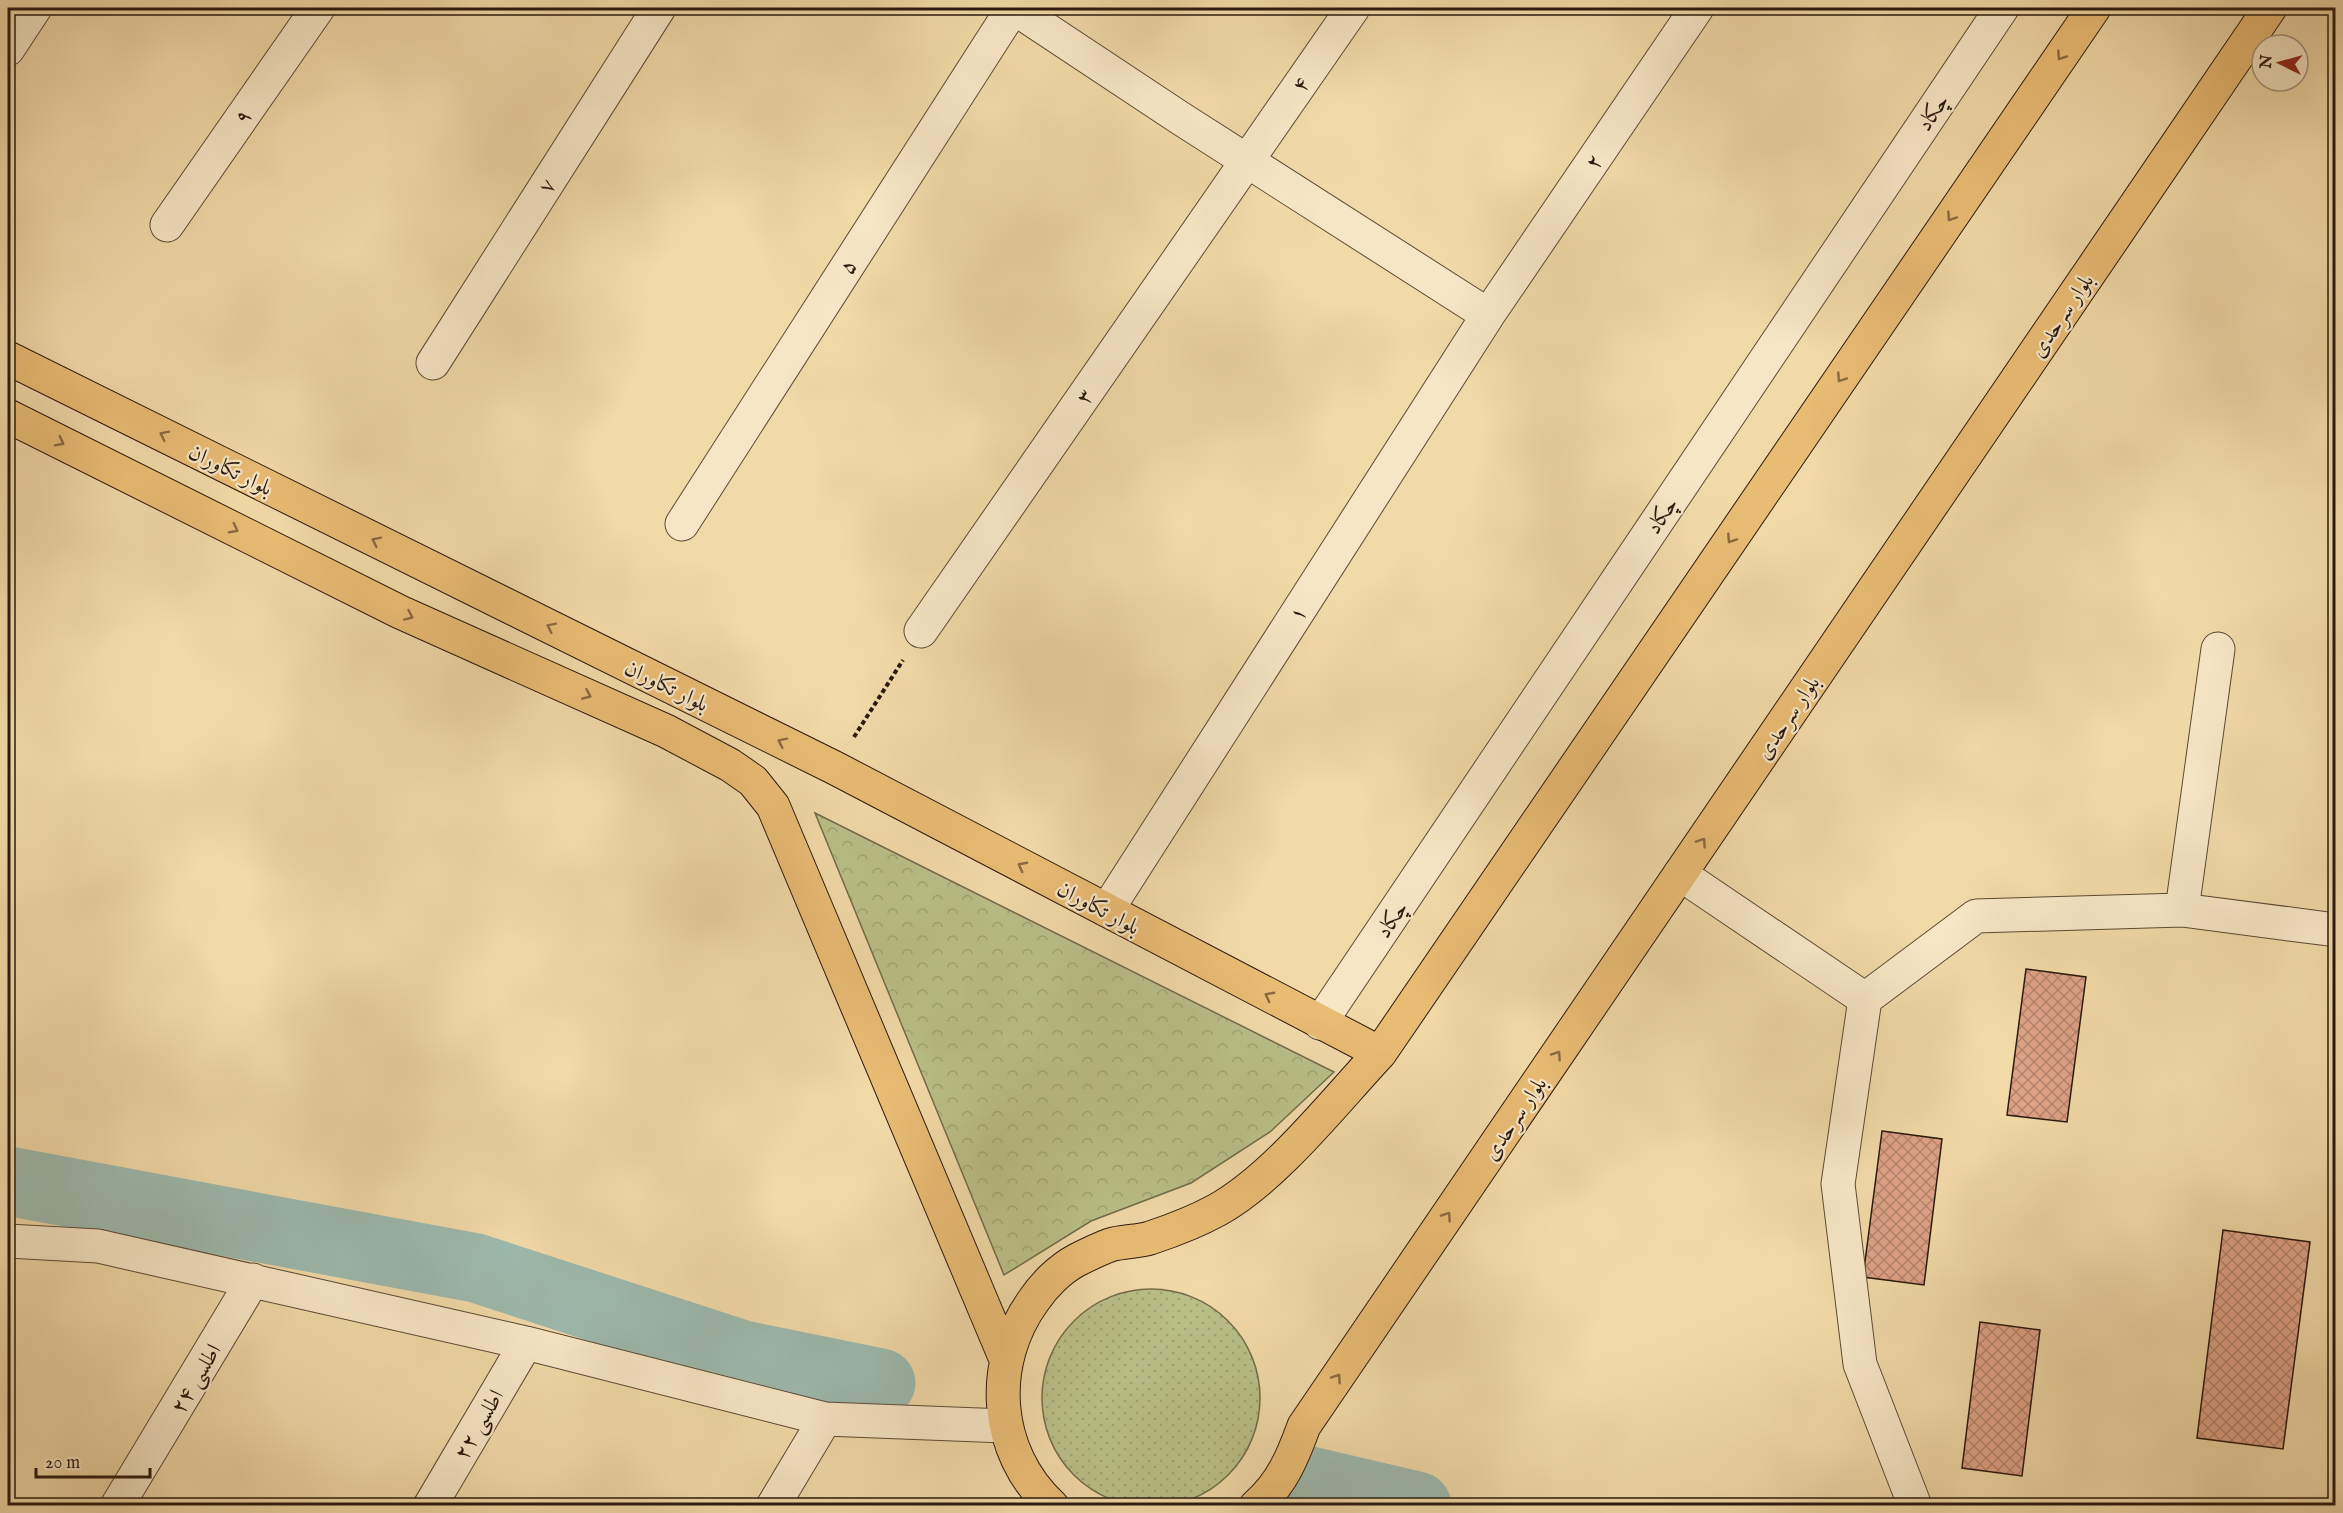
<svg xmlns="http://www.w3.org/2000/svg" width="2343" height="1513" font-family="'IM FELL English',Amiri,serif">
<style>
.grass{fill:url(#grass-dots);stroke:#726c4c;stroke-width:1.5}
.park{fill:url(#park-crowns);stroke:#726c4c;stroke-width:1.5}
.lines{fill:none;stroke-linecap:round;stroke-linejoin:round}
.river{stroke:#9cb9ad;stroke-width:69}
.building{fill:url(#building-cross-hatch);stroke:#2a190f;stroke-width:1.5}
.minor-casing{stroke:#5c4935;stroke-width:35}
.major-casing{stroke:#2a190f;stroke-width:35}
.path{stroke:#2a190f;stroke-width:4;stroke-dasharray:4.5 3;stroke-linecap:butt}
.minor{stroke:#f7e6c6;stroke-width:33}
.major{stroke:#e9bc74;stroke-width:33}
.oneway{stroke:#8a6a42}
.labels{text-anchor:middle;stroke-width:4.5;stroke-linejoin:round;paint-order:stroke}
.street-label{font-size:22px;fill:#2a190f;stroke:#f7e6c6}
</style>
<defs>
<pattern id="grass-dots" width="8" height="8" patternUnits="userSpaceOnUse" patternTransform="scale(1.5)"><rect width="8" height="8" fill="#babf88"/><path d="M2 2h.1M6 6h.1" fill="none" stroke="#a0a474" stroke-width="1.8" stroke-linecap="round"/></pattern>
<pattern id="park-crowns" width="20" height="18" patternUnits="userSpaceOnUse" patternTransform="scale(1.5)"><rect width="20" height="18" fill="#babf88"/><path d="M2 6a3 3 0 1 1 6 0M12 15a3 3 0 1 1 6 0" fill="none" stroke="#a0a474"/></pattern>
<pattern id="building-cross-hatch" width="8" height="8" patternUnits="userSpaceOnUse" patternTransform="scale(1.5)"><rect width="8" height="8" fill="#dea287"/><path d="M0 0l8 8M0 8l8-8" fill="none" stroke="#b4836d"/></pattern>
</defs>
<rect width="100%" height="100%" fill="#f2d9a8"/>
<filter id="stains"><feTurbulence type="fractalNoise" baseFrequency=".00333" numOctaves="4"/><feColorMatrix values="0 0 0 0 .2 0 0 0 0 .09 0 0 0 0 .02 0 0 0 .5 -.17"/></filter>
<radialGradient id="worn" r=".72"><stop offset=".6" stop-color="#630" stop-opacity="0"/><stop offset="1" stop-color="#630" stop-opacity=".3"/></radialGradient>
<path class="grass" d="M1042 1398a109 109 0 1 1 218 0a109 109 0 1 1-218 0Z"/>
<path class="park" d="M815,813L1334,1072L1270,1132L1191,1183L1091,1221L1004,1275Z"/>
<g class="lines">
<path class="river" d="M8,1181L476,1268L743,1355L881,1383
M1306,1480L1417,1506"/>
</g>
<path class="building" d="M2026,969L2086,977L2067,1122L2007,1115Z
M1882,1131L1942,1139L1924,1285L1863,1277Z
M2223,1230L2310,1242L2283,1449L2197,1438Z
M1980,1322L2040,1330L2022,1476L1962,1468Z"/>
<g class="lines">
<g class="minor-casing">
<path id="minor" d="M1014,8L1180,118L1488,315
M8,49L35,8
M167,225L318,8
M433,363L659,8
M682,524L1013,8
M921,631L1353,8
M1680,874L1865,999L1838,1184L1860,1364L1915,1506
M1107,910L1488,315L1697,8
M2182,910L2218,649
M1865,999L1976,916L2182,910L2336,930
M1320,1023L2002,8
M8,1241L98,1246L526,1343L825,1419L1005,1426
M117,1506L253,1280
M430,1506L526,1343
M773,1506L825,1419"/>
</g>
<g class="major-casing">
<path id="major" d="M8,358L835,768L1380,1053
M8,416L400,612L666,731L730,765L753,781L773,806L1005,1357
M1052,1506C993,1451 988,1363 1034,1300C1044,1285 1060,1269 1077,1260C1087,1255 1099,1249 1110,1245C1123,1241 1137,1242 1150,1238C1171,1231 1197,1221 1217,1210C1275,1178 1334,1102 1380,1053L2094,8
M1256,1506C1282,1484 1293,1456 1304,1426L2270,8"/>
</g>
<path class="path" d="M854,737L903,660"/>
<use href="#minor" class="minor"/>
<use href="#major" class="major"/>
</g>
<defs><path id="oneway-chevron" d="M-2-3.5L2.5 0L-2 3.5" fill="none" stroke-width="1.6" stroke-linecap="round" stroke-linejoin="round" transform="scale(1.5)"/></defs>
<g class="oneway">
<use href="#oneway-chevron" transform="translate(2061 56) rotate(124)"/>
<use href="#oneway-chevron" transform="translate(1951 217) rotate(124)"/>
<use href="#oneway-chevron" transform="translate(1841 378) rotate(124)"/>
<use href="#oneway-chevron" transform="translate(164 435) rotate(-154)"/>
<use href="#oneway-chevron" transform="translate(60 442) rotate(27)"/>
<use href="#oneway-chevron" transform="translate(234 529) rotate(27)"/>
<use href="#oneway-chevron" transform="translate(1731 539) rotate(124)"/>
<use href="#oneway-chevron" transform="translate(376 541) rotate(-154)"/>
<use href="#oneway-chevron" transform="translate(409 616) rotate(24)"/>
<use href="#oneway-chevron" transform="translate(551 627) rotate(-154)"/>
<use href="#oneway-chevron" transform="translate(587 695) rotate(24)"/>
<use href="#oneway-chevron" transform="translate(782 742) rotate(-154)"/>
<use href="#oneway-chevron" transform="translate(1702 842) rotate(-56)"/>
<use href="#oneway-chevron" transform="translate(1022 866) rotate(-152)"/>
<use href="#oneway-chevron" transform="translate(1269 996) rotate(-152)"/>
<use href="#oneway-chevron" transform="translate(1557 1055) rotate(-56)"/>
<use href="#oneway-chevron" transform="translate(1447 1216) rotate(-56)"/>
<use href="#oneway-chevron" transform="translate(1337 1378) rotate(-56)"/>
</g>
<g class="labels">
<g class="street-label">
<text transform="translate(1300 84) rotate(-55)" y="8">۴</text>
<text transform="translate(1932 112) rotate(-56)" y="8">چکاد</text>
<text transform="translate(242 116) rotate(-55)" y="8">۹</text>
<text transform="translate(1593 161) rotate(-56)" y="8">۲</text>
<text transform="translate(546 185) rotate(-58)" y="8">۷</text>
<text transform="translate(847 266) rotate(-57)" y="8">۵</text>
<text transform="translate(2061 315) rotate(-56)" y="8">بلوار سرحدی</text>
<text transform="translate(1084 396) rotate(-55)" y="8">۳</text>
<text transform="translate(231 469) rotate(26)" y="8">بلوار تکاوران</text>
<text transform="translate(1661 515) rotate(-56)" y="8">چکاد</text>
<text transform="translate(1297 613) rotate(-57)" y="8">۱</text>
<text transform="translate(667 685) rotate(26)" y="8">بلوار تکاوران</text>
<text transform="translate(1787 717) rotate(-56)" y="8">بلوار سرحدی</text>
<text transform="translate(1099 907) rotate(28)" y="8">بلوار تکاوران</text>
<text transform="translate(1391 919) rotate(-56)" y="8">چکاد</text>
<text transform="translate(1514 1118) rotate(-56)" y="8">بلوار سرحدی</text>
<text transform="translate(195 1378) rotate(-59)" y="8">اطلسی ۲۴</text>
<text transform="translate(478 1424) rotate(-60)" y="8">اطلسی ۲۲</text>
</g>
</g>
<rect width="2343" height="1513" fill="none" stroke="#f2d9a8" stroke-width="30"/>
<rect x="9" y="9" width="2325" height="1495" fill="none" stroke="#2a190f" stroke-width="3"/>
<rect x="15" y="15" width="2313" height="1483" fill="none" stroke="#2a190f" stroke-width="1.5"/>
<g transform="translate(2280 63) rotate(275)"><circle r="28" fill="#f7e6c6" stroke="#a5947d" stroke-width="1.5"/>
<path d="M0-4.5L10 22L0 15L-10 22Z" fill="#8f2418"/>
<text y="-9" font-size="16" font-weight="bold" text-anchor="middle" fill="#2a190f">N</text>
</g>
<path d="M36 1468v9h114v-9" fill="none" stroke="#2a190f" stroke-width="3"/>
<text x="45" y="1468" font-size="18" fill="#2a190f" stroke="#f7e6c6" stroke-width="4.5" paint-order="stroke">20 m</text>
<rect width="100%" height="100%" filter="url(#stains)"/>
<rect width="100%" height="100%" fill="url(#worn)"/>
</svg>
